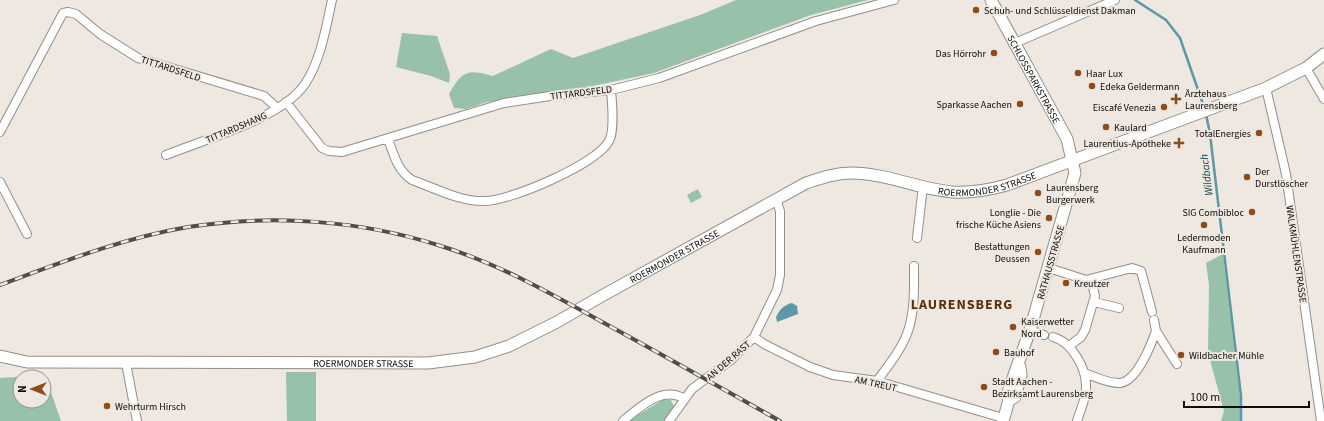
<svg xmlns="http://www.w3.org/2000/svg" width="1324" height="421" font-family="'Source Sans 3',sans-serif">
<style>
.green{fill:#97c1a9;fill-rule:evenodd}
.water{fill:#5e97a6}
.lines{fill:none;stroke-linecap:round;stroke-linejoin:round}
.stream{stroke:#5e97a6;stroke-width:2.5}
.street-casing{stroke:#938e87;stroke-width:10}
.secondary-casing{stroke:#938e87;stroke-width:13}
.street{stroke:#fff;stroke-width:8}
.secondary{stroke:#fff;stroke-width:11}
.rail-casing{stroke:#504d4a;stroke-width:4}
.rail{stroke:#eee8e1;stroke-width:2.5;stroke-dasharray:8;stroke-linecap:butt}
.poi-dot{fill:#8e4c1a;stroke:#eee8e1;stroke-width:1.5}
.labels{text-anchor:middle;stroke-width:4;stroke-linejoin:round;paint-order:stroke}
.poi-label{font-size:10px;fill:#0d0b09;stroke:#eee8e1;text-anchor:start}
.street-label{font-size:10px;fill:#0d0b09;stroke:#eee8e1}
.water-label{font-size:11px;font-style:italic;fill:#083f4b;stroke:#eee8e1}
.district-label{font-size:14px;font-weight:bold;letter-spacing:1px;fill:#5d2f0c;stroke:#eee8e1}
</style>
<rect width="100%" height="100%" fill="#eee8e1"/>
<path class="green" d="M736,0H868L811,15L654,73L593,86L487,102L466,109L454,108L449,94C462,70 468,69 493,76L551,49L573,58L700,15Z
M402,33L437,36L450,74L449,83L431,76L396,67Z
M698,189L702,197L691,203L687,195Z
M1223,254L1240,397V421H1221L1224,411L1208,353L1209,285L1206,263Z
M286,372H316V421H287Z
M45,375L61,421H0V378ZM20,377H44V401H20Z
M664,399L671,400L674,407L664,421H628Z"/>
<path class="water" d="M792,303L797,306L798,314L777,322L776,317C780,309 784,305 792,303Z"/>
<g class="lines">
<path class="stream" d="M1135,0L1166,20L1180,38L1204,107
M1206,114L1210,134L1241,396V421"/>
<g class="street-casing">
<path id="street" d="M1015,43L1115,0
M1306,68L1324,99
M1266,88L1286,174L1321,421
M286,102L322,148L329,151L342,152L504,103L550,96L611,90L659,78L816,21L894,0
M0,132L63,13L68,12L76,14L100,34L138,58L264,96L277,108
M388,139C394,155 397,170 412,180C435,188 460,202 485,201C510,201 597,164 609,141C615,131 612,102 611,90
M166,155C205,139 281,119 305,84C321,60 326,27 332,0
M0,182L27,234
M917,238L923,186
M1049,268L1086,280L1132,268L1141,271L1152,312
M1094,302L1119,308
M1154,320L1156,331L1177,364
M1030,330L1044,335
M754,337L764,344L810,367L833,375L877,381L1003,418
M1053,337C1072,342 1087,369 1086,388C1086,399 1080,411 1077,421
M1069,346L1081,337L1085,330L1095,296L1091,279
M126,363L137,421
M1084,373C1094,376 1109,384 1120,383C1137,381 1151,345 1156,331
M877,381C888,366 902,349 908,331C915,311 914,287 914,266
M623,421C640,407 662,385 685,399
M669,421L692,389L731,360L754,337L777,290L780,275V211L776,199"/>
</g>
<g class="secondary-casing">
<g id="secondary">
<path id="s1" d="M991,0L1067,139L1075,173L1030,330L1007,395L1009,400L1003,421"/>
<path id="s2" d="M0,356L27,362L428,363L475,357L509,346L557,322L600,297L806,183C821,178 835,173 851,173C886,173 918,189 953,192C972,193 989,190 1007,185L1266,88L1306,68L1324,54"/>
<path d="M1009,400L1015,397L1021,375L1020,367"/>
</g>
</g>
<use href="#street" class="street"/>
<use href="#secondary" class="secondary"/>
<g class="rail-casing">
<path id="rail" d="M0,285C62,262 123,238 188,227C272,214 360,220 441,246C499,264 552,294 604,323C663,355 721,388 780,421"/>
</g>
<use href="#rail" class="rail"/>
</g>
<g class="poi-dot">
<circle cx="976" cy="10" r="4"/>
<circle cx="994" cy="53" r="4"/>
<circle cx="1078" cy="73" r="4"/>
<circle cx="1092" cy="86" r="4"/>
<path d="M1174 93h4v4h4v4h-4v4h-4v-4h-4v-4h4z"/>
<circle cx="1020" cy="104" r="4"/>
<circle cx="1164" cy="107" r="4"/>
<circle cx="1106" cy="127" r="4"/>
<circle cx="1259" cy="133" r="4"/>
<path d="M1177 137h4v4h4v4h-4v4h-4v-4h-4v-4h4z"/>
<circle cx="1247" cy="177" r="4"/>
<circle cx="1038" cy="193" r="4"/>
<circle cx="1252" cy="212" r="4"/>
<circle cx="1049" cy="218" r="4"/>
<circle cx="1204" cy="225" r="4"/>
<circle cx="1038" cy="252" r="4"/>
<circle cx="1066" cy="283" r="4"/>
<circle cx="1013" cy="327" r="4"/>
<circle cx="996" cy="352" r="4"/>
<circle cx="1181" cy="355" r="4"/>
<circle cx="984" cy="387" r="4"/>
<circle cx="107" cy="406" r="4"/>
</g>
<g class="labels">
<g class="poi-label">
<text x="984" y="14">Schuh- und Schlüsseldienst Dakman</text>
<text x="986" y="57" text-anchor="end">Das Hörrohr</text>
<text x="1086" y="77">Haar Lux</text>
<text x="1100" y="90">Edeka Geldermann</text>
<text x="1185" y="97">Ärztehaus<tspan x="1185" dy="12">Laurensberg</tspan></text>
<text x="1012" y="108" text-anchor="end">Sparkasse Aachen</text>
<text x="1156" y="111" text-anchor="end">Eiscafé Venezia</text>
<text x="1114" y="131">Kaulard</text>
<text x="1251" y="137" text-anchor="end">TotalEnergies</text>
<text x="1171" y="147" text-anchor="end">Laurentius-Apotheke</text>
<text x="1255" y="175">Der<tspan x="1255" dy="12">Durstlöscher</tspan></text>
<text x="1046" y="191">Laurensberg<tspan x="1046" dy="12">Burgerwerk</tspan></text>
<text x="1041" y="216" text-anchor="end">Longlie - Die<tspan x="1041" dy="12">frische Küche Asiens</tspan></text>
<text x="1244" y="216" text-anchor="end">SIG Combibloc</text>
<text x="1204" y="241" text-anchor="middle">Ledermoden<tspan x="1204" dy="12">Kaufmann</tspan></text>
<text x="1030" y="250" text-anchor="end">Bestattungen<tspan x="1030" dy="12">Deussen</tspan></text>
<text x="1074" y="287">Kreutzer</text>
<text x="1021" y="325">Kaiserwetter<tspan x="1021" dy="12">Nord</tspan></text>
<text x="1004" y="356">Bauhof</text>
<text x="1189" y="359">Wildbacher Mühle</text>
<text x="992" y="385">Stadt Aachen -<tspan x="992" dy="12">Bezirksamt Laurensberg</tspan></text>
<text x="115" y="410">Wehrturm Hirsch</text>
</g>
<g class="street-label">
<text transform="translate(171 68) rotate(18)" y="4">TITTARDSFELD</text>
<text dy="4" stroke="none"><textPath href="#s1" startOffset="90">SCHLOSSPARKSTRASSE</textPath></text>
<text transform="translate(581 92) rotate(-7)" y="4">TITTARDSFELD</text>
<text transform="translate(236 127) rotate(-23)" y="4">TITTARDSHANG</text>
<text dy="4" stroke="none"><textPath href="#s2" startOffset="1036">ROERMONDER STRASSE</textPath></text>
<text transform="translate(1297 254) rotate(82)" y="4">WALKMÜHLENSTRASSE</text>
<text dy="4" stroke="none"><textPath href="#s2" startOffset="700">ROERMONDER STRASSE</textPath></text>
<text transform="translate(1050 262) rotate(-74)" y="4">RATHAUSSTRASSE</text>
<text transform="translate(728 360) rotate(-41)" y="4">AN DER RAST</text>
<text dy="4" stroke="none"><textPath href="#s2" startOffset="364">ROERMONDER STRASSE</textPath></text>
<text transform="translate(876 383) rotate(12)" y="4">AM TREUT</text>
</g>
<g class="water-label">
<text transform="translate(1206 175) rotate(-97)" y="4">Wildbach</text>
</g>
<g class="district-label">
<text x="962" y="309">LAURENSBERG</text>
</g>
</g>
<g transform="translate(32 389) rotate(270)"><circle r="19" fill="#eee8e1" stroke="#94908b"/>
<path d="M0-3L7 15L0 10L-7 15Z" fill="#8e4c1a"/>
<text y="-6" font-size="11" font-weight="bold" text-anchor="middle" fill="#0d0b09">N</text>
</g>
<path d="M1184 401v6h125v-6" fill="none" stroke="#0d0b09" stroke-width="2"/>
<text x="1190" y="401" font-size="12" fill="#0d0b09" stroke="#eee8e1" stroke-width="3" paint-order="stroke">100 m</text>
</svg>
